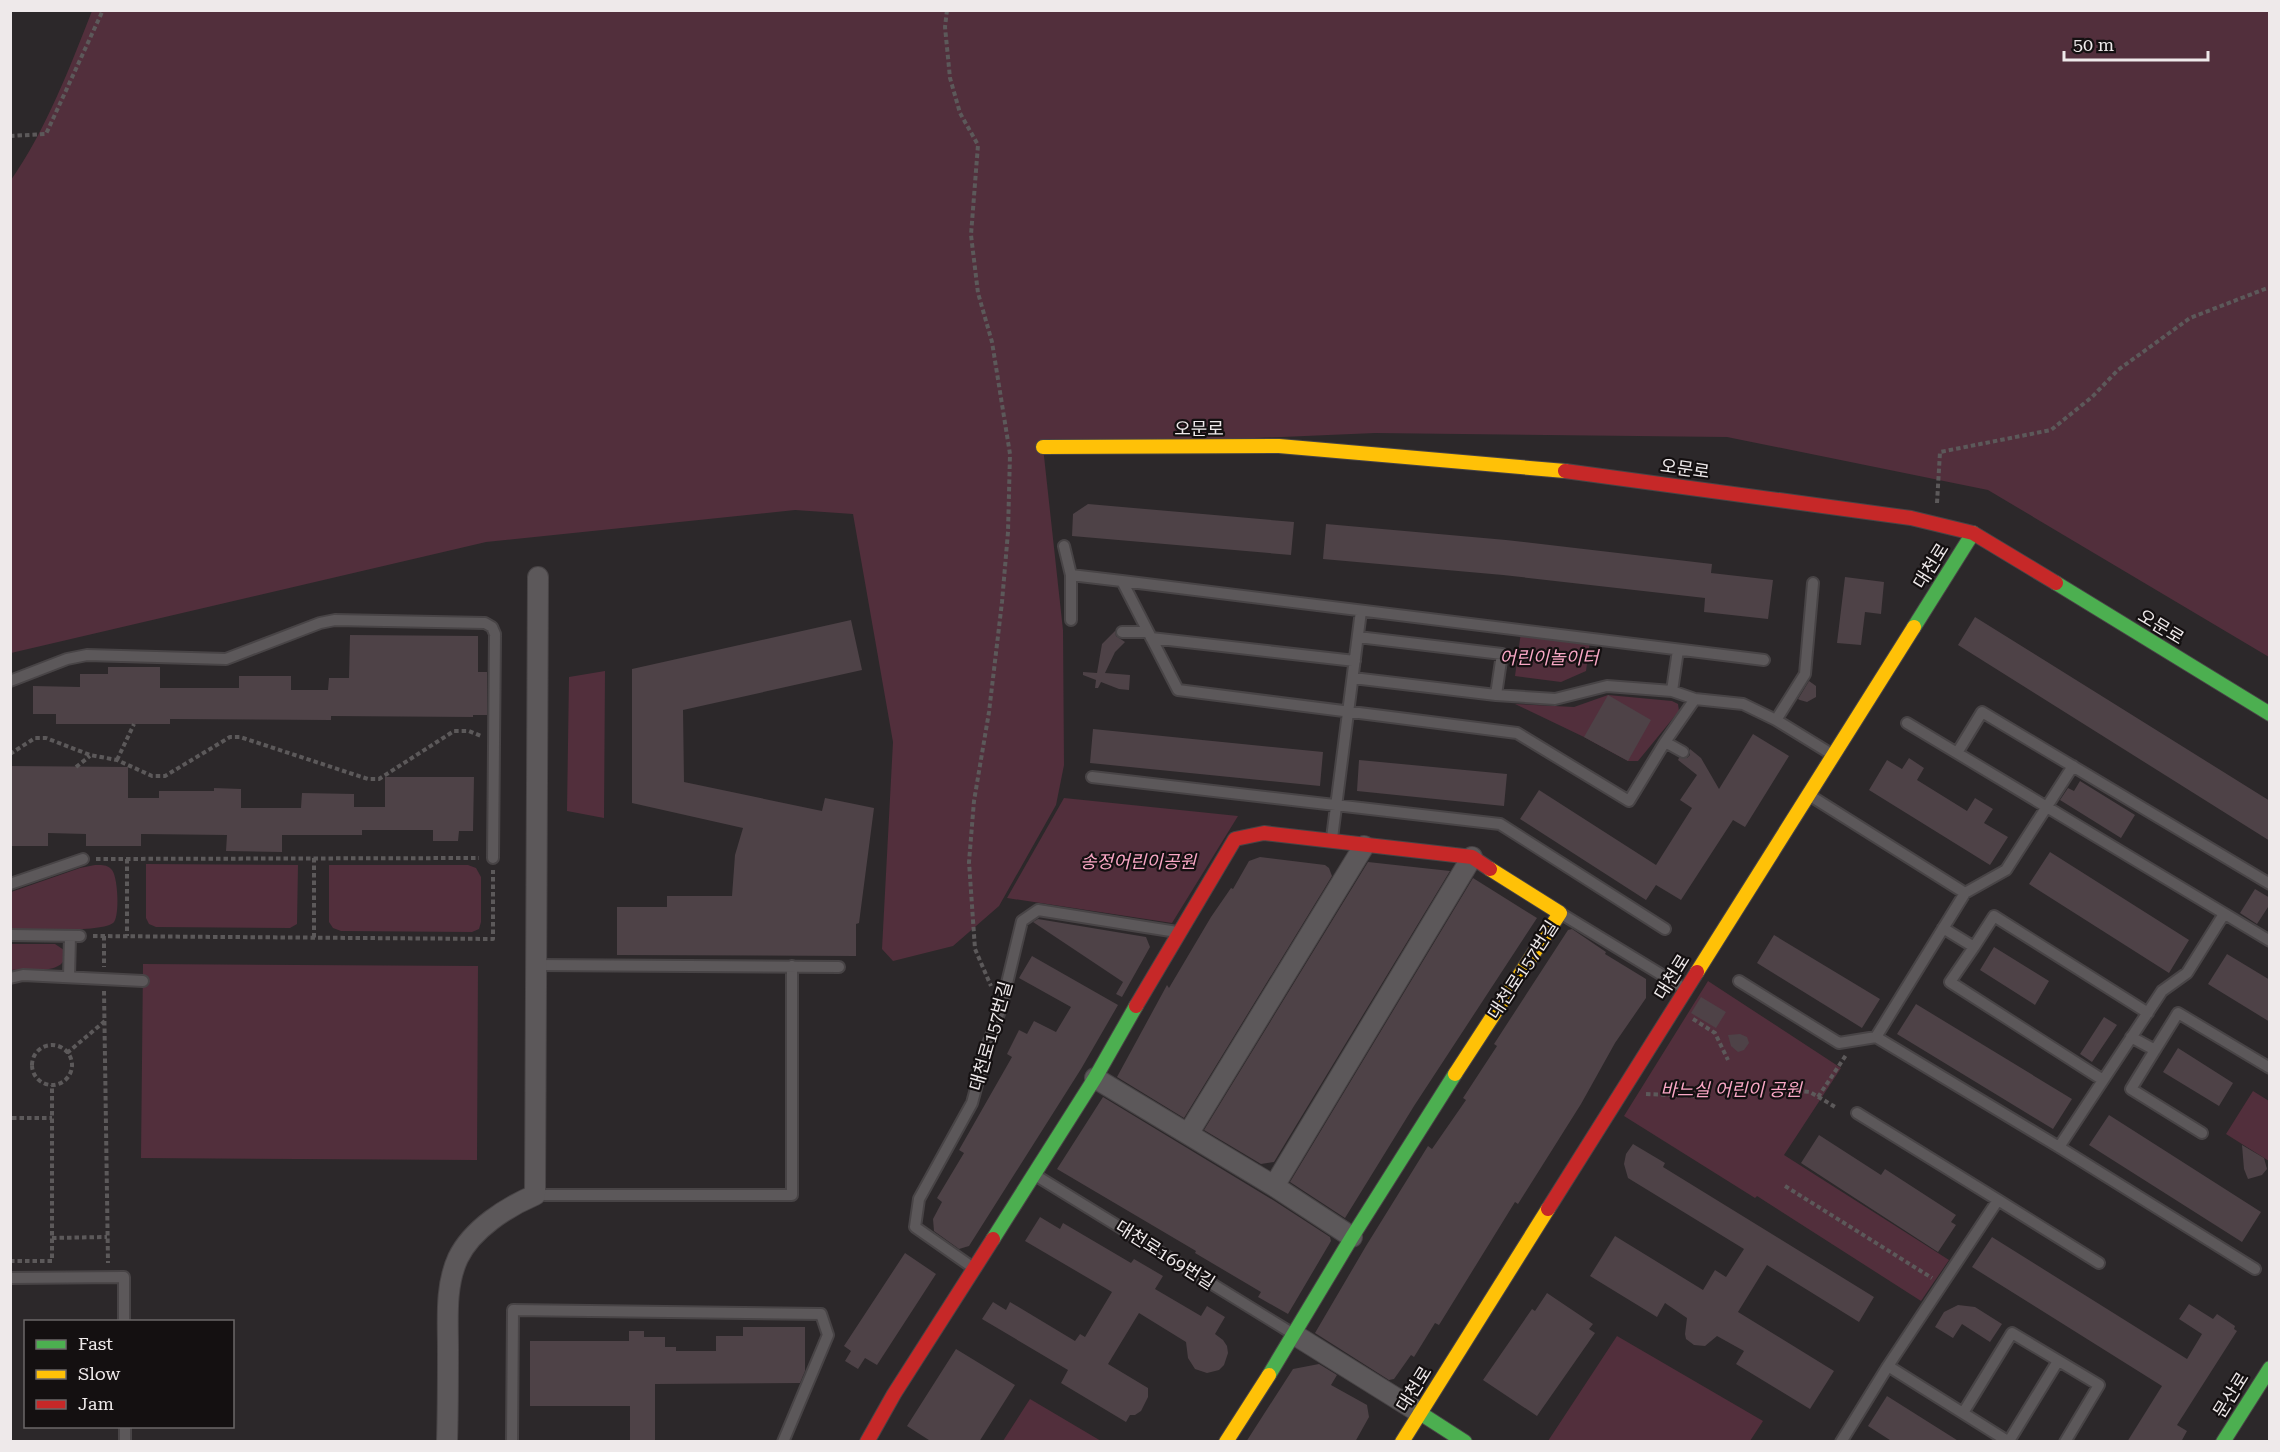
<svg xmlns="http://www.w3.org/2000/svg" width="2280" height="1452" font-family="'Roboto Serif','Noto Sans KR',serif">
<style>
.green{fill:#522f3c}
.building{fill:#4e4247}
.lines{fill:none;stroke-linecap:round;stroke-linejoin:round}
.lane-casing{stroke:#484446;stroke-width:14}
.street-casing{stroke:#484446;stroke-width:22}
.fast-casing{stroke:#484446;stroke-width:16}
.slow-casing{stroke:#484446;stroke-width:16}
.jam-casing{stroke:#484446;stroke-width:16}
.path{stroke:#5c595a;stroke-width:4;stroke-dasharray:4.5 3;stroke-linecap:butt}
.lane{stroke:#5c585a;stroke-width:10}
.street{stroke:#5c585a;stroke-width:20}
.fast{stroke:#4caf50;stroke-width:14}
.slow{stroke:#ffc107;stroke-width:14}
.jam{stroke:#c62828;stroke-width:14}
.labels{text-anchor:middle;stroke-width:4.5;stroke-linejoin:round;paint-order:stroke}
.street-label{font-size:18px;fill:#eee9ea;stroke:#141011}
.park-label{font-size:18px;font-style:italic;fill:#f9a7c5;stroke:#141011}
</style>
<rect width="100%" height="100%" fill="#2c282a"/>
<path class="green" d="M92,11H2269V657L1988,490L1727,437L1375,433L1043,447L1063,630L1064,765L1056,805L999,906L953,946L893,961L882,949L893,742L853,514L795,510L486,542L11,653V180C46,130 70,67 92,11Z
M1521,632L1590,641L1586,671L1561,682L1515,676Z
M605,671L604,818L567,811L569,677Z
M1608,695L1672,701L1678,704L1679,711L1638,761H1628L1584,737L1515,704L1574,707Z
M1064,798L1238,816L1172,923L1007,898Z
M146,864L298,865L297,924L290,928L156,927L149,924L146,918Z
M95,865C101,865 107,864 112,870C118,877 120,918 113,923C99,933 30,929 11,929V892L80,868Z
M329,865H468L476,868L481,877V922L479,929L472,932L341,931L333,928L329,922Z
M11,944H55L64,950C71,977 26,968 11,970Z
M143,964L478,966L477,1160L141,1158Z
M1708,981L1841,1068L1784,1155L1949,1260L1921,1301L1757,1196L1755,1198L1624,1116Z
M2253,1091L2269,1101V1161L2226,1134Z
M1617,1336L1763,1421L1750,1441H1548Z
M1030,1399L1101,1441H1003Z"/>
<path class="building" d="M1088,504L1294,522L1291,555L1072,536L1073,514Z
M1326,524L1506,540L1712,564L1711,573L1773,580L1768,619L1704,612L1705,598L1503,575L1323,559Z
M1845,577L1884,582L1881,614L1865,612L1861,645L1837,643Z
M1975,617L2270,801V841L1958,645Z
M851,620L862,670L683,710L684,782L822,811L825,798L874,808L859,923L856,924V956L617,955V907H667V896H732L735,855L743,828L632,803V669Z
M1115,631L1116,636L1125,642L1115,652L1105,673L1130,675L1129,690L1119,689L1101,682L1098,688H1095L1096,680L1083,675V672L1097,673L1102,644Z
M350,635L478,636V672H487V715H473V717L331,716V720L170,719V724H56V714H33V686L80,687V674H108V667H160V688H239V676H291V690H328L329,678H349Z
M1809,681L1816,686V697L1807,702L1800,700L1798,699Z
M1608,695L1651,720L1628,761L1584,737Z
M1093,729L1323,752L1320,786L1090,763Z
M1753,734L1789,756L1745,827L1733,820L1681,900L1656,885L1646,900L1520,819L1539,790L1656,865L1692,808L1680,800L1697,775L1678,760L1679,758H1687L1690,755V749L1701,758L1719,789Z
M1909,758L1924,768L1917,780L1967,811L1975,798L1993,809L1984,823L2008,837L1990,865L1869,790L1887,760L1902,769Z
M1359,760L1507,774L1504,806L1357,791Z
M10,766L128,767V798H159V791H214V788L241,789V808H301L302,793L354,794V807H385V777H474L473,831H459L458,841H433V830H362V835H282V852L226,851L227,835L141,834V846H86V834L48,833V846H11Z
M2080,781L2135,815L2121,838L2060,800L2068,788L2074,791Z
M2050,852L2189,940L2169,973L2029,884Z
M1260,857L1325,865L1329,868L1332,876L1184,1118L1117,1077L1167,985L1169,988L1211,917L1231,888L1233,889L1249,861Z
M1368,862L1450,871L1274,1162L1261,1164L1204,1130Z
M1473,878L1537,918L1414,1106L1345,1218L1290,1182Z
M2255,889L2270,898V904L2257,924L2240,913Z
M1038,919L1146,937L1150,947L1122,997L1116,994L1123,982L1033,922Z
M1572,929L1606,952L1605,954L1646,979V998L1615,1043L1581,1104L1518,1204L1515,1202L1439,1325L1435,1323L1414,1357L1411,1355L1394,1379L1389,1380L1315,1333L1366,1246L1428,1146L1432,1149L1466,1100L1463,1098L1497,1046L1494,1044L1568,930Z
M1774,935L1880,999L1862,1028L1757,963Z
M1994,947L2049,981L2035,1005L1980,970Z
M2227,954L2270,980V1022L2208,984Z
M1032,956L1118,1005L1081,1069L969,1246L959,1249L934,1231L933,1219L942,1202L937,1198L964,1153L959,1150L1012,1057L1007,1054L1019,1030L1027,1034L1034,1021L1056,1032L1071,1007L1019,978Z
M1701,997L1726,1012L1716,1028L1691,1013Z
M1916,1004L2072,1099L2053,1129L1897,1034Z
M2104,1017L2117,1025L2092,1062L2080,1054Z
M1740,1034L1747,1037L1749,1043L1744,1050L1738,1052L1731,1046L1728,1035Z
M2178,1048L2233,1083L2219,1106L2163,1072Z
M1103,1097L1273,1200L1330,1237L1331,1241L1288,1314L1258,1297L1261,1292L1195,1253L1196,1251L1057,1169Z
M2109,1115L2261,1212L2242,1242L2089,1145Z
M1819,1135L1881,1175L1885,1169L1956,1215L1951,1222L1956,1225L1938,1252L1801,1163Z
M1633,1144L1665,1163L1663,1167L1874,1297L1859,1322L1767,1265L1738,1312L1834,1371L1810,1409L1736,1364L1744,1351L1717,1336L1705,1346L1694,1345L1686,1339L1685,1334L1687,1318L1665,1303L1657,1317L1590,1276L1615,1236L1703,1290L1715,1270L1726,1277L1744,1249L1628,1178L1624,1164L1626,1154Z
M2242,1145L2264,1158L2267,1169L2262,1175L2248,1179L2244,1169Z
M1040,1217L1060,1229L1063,1223L1131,1263L1134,1259L1163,1276L1155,1289L1201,1316L1207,1306L1225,1317L1215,1334L1223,1340L1227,1346L1228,1353L1224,1365L1219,1370L1207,1373L1195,1369L1188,1358L1186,1342L1139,1313L1108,1364L1148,1388V1397L1141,1411L1135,1415H1130L1126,1422L1061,1383L1068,1370L982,1319L993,1302L1006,1310L1010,1302L1075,1341L1080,1334L1085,1337L1112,1292L1025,1241Z
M1992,1237L2187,1359L2202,1334L2179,1319L2189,1304L2213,1319L2217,1314L2235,1326L2234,1329L2237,1331L2177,1425L2187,1431L2181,1442H2127L2162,1386L1972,1267Z
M905,1253L936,1274L877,1365L865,1358L858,1369L845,1361L851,1351L844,1346Z
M1547,1293L1593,1324L1589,1329L1595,1333L1537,1416L1483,1380L1532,1309L1535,1311Z
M1958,1305L1975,1307L2002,1324L1990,1342L1962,1324L1953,1338L1935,1327L1944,1312Z
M743,1327H805V1371L800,1383L655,1384V1442H630V1406H530V1341H629V1331H644V1337H665V1347H676V1351H716V1336H743Z
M956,1349L1015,1385L979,1442H932L907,1426Z
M1319,1364L1337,1375L1331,1385L1367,1405L1369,1417L1355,1442H1246L1293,1369Z
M1887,1396L1960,1442H1893L1868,1426Z"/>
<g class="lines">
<g class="lane-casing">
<path id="lane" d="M1064,546L1071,575
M1071,620V575L1122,581
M1122,632H1148
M1358,637L1502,654L1496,695
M1151,638L1355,661
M1353,678L1496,695L1555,699L1607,686L1672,691L1695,699L1743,704L1776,720L1833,755
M10,681L67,659L87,655L226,659L320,623L335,620L485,623L492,627L495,634L493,858
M1672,691L1678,650
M1695,699L1665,742L1629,801L1517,733L1178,690L1122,581L1764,660
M1776,720L1805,674L1813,583
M1907,723L1957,753L1982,712L2270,884
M1665,742L1683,752
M1957,753L2270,941
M1092,777L1500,824L1665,929
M1809,795L1965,893L2006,870L2073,766
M1332,838L1361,611
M10,884L83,859
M1560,913L1685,989
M1943,928L1974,947L1994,916L2148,1013
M10,935L80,936
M1974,947L1950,982L2103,1080
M537,965L839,967
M69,977L70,936
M10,978L23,975L143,981
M1739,981L1839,1043L1876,1037L2059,1147L2255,1269
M1876,1037L1965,893
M2131,1037L2155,1050L2131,1089L2202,1133
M2155,1050L2178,1013L2270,1068
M1857,1113L1998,1200L1888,1366
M2059,1147L2162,991L2187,973L2224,914
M1035,1175L1295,1335
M535,1195H792V966
M1998,1200L2099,1263
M972,1267L915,1227L919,1199L972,1103L988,1044L1001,1008L1022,921L1038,910L1177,932
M10,1278L124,1277V1322
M1963,1413L2012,1333L2099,1385L2065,1442
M125,1426V1442
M2009,1441L2058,1361
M512,1442L513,1310L821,1314L828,1335L783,1442
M1841,1442L1888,1366L2009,1442"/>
</g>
<g class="street-casing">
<path id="street" d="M1095,1078L1274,1186L1352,1237
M1188,1134L1364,846
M1274,1186L1472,857
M1295,1335L1420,1413
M447,1442C448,1411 448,1380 448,1349C448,1319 445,1286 458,1258C472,1229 507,1207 535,1195L538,577"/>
</g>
<g class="fast-casing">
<path id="fast" d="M2056,583L2270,714
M1914,627L1973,533
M993,1239L1095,1078L1136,1006
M1269,1375L1352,1237L1455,1074
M1420,1413L1465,1442
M2223,1442L2270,1368"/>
</g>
<g class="slow-casing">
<path id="slow" d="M1043,447L1279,446L1565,471
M1697,972L1914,627
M1455,1074L1560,913L1490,869
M1226,1442L1269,1375
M1402,1442L1548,1209"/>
</g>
<g class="jam-casing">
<path id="jam" d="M1565,471L1911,518L1973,533L2056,583
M1136,1006L1235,839L1264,833L1472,857L1490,869
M1548,1209L1697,972
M867,1442L894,1394L993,1239"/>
</g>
<path class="path" d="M947,10L945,27L950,78L960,113L978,145L971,235L978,293L992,342L1010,454L1008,532L1002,602L989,712L974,801L969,862L975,949L991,986
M10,136L46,134L103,10
M1937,503L1940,452L2051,430L2092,397L2118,370L2190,318L2270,287
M10,754L35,738H46L90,755L117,760L152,776H165L230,737H240L368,779H379L454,731H469L481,736
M117,760L134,724
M76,767L90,756
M314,858V938
M96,859L479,858
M127,859V936
M93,936L493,939V870
M104,936V967
M104,991L108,1263
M1693,1019L1715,1033L1728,1060
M32 1065a20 20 0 1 1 40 0a20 20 0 1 1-40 0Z
M67,1053L105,1021
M1782,1089L1810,1092L1837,1108
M1646,1094L1699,1096
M1818,1097L1846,1055
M10,1109V1122
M12,1118H52
M1785,1186L1932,1278
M52,1238L107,1237
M10,1261H52V1085"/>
<use href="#lane" class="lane"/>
<use href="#street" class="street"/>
<use href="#fast" class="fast"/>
<use href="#slow" class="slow"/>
<use href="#jam" class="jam"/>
</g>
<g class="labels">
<g class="street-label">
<text x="1199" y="435">오문로</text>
<text transform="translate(1685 469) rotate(8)" y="6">오문로</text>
<text transform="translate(1931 566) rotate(-58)" y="6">대천로</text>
<text transform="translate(2161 627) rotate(31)" y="6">오문로</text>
<text transform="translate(1523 970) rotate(-57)" y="6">대천로157번길</text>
<text transform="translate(1672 977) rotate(-58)" y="6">대천로</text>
<text transform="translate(991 1036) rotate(-74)" y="6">대천로157번길</text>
<text transform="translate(1165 1255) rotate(32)" y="6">대천로169번길</text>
<text transform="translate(1414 1389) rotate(-58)" y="6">대천로</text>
<text transform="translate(2231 1395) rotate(-58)" y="6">문산로</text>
</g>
<g class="park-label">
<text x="1549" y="664">어린이놀이터</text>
<text x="1138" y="868">송정어린이공원</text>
<text x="1731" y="1096">바느실 어린이 공원</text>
</g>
</g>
<rect width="2280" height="1452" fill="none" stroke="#eee9ea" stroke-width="24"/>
<rect x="24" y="1320" width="210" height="108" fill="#141011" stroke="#6b6768" stroke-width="1.5"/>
<rect x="36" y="1340" width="30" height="9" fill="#4caf50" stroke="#6b6768" stroke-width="1.5"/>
<text x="78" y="1350" font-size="18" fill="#eee9ea">Fast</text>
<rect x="36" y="1370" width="30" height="9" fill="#ffc107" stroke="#6b6768" stroke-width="1.5"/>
<text x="78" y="1380" font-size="18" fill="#eee9ea">Slow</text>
<rect x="36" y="1400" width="30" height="9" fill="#c62828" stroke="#6b6768" stroke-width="1.5"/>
<text x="78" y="1410" font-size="18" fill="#eee9ea">Jam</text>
<path d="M2064 51v9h144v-9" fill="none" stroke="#eee9ea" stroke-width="3"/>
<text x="2073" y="51" font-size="18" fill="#eee9ea" stroke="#141011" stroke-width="4.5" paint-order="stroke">50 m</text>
</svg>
